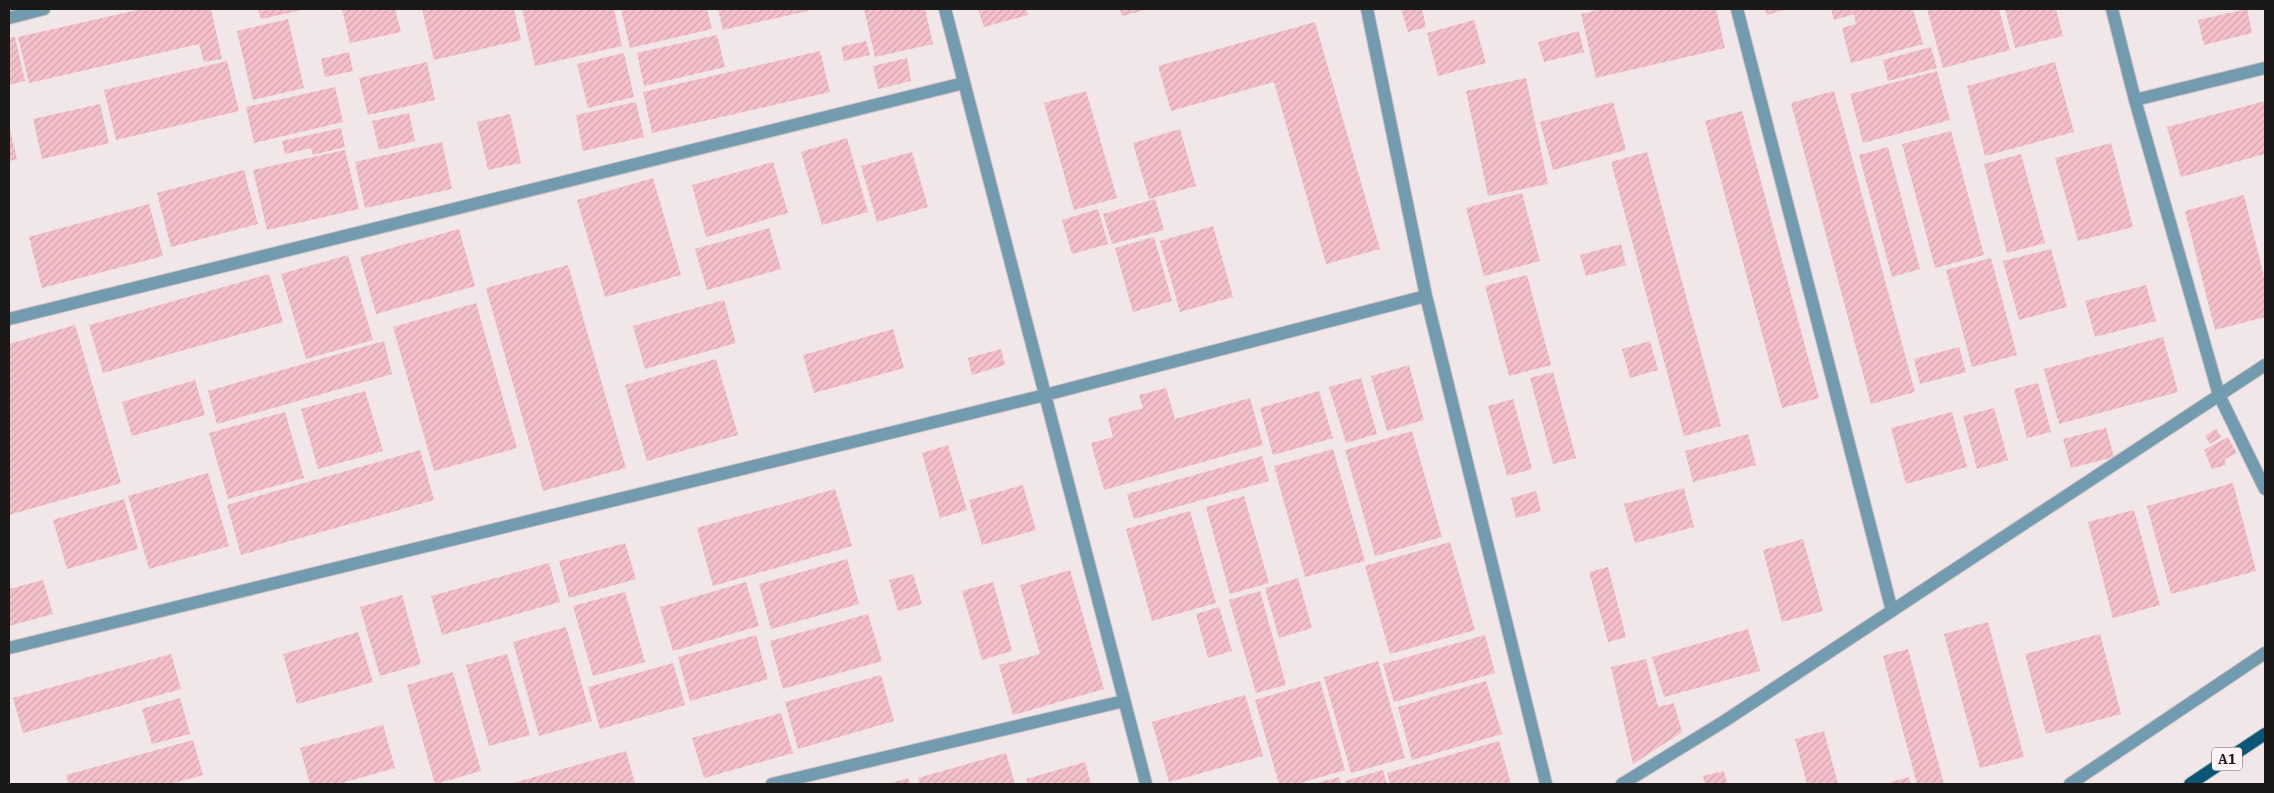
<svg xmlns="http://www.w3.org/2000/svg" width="2274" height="793" font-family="'IBM Plex Serif',serif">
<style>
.building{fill:url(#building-hatch)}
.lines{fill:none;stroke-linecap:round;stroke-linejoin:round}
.minor-casing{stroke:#cac1c3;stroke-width:14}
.primary-casing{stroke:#cac1c3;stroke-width:14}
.minor{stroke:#729bb0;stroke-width:12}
.primary{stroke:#095774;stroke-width:12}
.labels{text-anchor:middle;stroke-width:4;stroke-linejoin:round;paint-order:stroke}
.shield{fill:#fef4f5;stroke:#5f5a5a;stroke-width:1}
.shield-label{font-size:14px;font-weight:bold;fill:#1b1818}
</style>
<defs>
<pattern id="building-hatch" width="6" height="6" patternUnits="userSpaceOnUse" patternTransform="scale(1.25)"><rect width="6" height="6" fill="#f5c0ca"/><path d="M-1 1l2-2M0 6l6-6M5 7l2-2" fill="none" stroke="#d1a4ad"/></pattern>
</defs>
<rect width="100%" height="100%" fill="#f1e6e8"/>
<path class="building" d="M142,9H211L222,59L204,62L199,44L29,83L18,37Z
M258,9H302V10L261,19Z
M342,9H395L401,32L350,43Z
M422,9H514L521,40L434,60Z
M522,9H614L622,46L535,66Z
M621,9H707L712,29L630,48Z
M718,9H807L808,11L723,30Z
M864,9H925L933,44L875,57Z
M978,9H1026L1028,15L984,27Z
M1120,9H1148L1122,16Z
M1401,9H1422L1426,27L1408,32Z
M1602,9H1716L1725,48L1596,78L1581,14Z
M1765,9H1788L1767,15Z
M1831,9H1913L1923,44L1851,63L1842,28L1856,24L1854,14L1834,20Z
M1927,9H1999L2010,50L1943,68Z
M2005,9H2056L2063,36L2015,48Z
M2247,9L2252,33L2204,45L2198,20Z
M288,19L304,88L253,100L237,31Z
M1474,20L1486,63L1438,76L1427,33Z
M1315,22L1380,249L1326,264L1274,82L1171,111L1158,66Z
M1579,31L1584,52L1544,62L1538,42Z
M717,35L725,67L644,86L637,53Z
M15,37L25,81L9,85V38Z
M866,41L870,55L844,61L841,47Z
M1931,47L1937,68L1888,81L1883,60Z
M820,51L830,92L652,133L643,92Z
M349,52L353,71L325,77L321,59Z
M624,53L634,97L588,108L577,64Z
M907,58L911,81L878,89L873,66Z
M227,61L239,111L116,140L104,90Z
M427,62L435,100L368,115L359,78Z
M2055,62L2074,132L1985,156L1967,86Z
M1937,71L1950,120L1863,143L1850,94Z
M1526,78L1548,184L1488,196L1466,91Z
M335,87L343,122L254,143L246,107Z
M1086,91L1117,198L1074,210L1044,103Z
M1834,91L1915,392L1871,404L1791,103Z
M2265,101V154L2181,177L2167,127Z
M636,102L644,137L583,151L576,115Z
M1613,102L1626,150L1553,170L1540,122Z
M100,104L109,143L42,159L33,119Z
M1742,111L1819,398L1782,408L1705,121Z
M409,113L415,141L379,150L372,121Z
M510,114L521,163L488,170L477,122Z
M9,125L17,159L9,161Z
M341,128L345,147L313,155L311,148L285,154L282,141Z
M1180,129L1196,186L1149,199L1133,143Z
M1951,131L1984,255L1935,268L1902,144Z
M847,138L868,212L822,225L801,152Z
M442,142L452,189L365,208L355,162Z
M2111,143L2133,227L2078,241L2055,158Z
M1888,147L1920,269L1892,277L1859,155Z
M345,150L359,209L267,230L253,170Z
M912,152L928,207L877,222L861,166Z
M1647,152L1721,426L1684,436L1611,162Z
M2021,154L2045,243L2007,253L1984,164Z
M773,162L788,213L706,237L692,185Z
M244,170L258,224L171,247L157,193Z
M653,178L681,275L605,297L577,200Z
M1522,193L1540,261L1484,276L1466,208Z
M2244,195L2265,281V317L2215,330L2185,211Z
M1155,199L1164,230L1112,244L1103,214Z
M149,204L163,256L42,288L29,237Z
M1098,209L1108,244L1072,254L1062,220Z
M1213,226L1233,297L1180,312L1160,241Z
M769,228L781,269L707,290L695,249Z
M459,229L475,286L376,314L360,257Z
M1154,237L1172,301L1133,312L1115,248Z
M1621,244L1626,265L1586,276L1580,255Z
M2051,249L2067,307L2019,320L2003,261Z
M348,255L373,340L306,359L281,274Z
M1991,258L2017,355L1972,367L1946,270Z
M568,265L626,468L543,491L486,288Z
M269,274L283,322L103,373L89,325Z
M1527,275L1551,365L1509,376L1485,286Z
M2146,285L2156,321L2095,337L2085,301Z
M724,300L736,343L645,369L633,326Z
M476,303L517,448L434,471L393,327Z
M75,325L121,483L9,515V344Z
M893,329L904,368L814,393L803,355Z
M2163,337L2178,392L2059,424L2044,369Z
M384,341L392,374L217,424L208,391Z
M1650,341L1658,370L1630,378L1622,349Z
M1959,347L1966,372L1920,384L1914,359Z
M1001,349L1005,365L972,375L968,358Z
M716,359L738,435L647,461L625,385Z
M1409,365L1424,420L1387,431L1371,376Z
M1553,372L1576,458L1553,464L1530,378Z
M1361,378L1377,434L1346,443L1329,387Z
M195,380L205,415L132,436L122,402Z
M2038,383L2051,432L2027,438L2014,389Z
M1166,388L1175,419L1250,398L1263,445L1104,490L1091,443L1113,437L1108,418L1143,408L1139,395Z
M365,391L383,451L318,469L301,409Z
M1319,391L1333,438L1273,455L1260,408Z
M1513,399L1532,469L1507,476L1488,406Z
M1994,408L2008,460L1977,469L1963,416Z
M285,412L304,478L228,499L209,433Z
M1952,412L1967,467L1906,484L1891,428Z
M2106,428L2114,457L2071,468L2063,439Z
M2216,429L2221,437L2210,444L2205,436Z
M1412,431L1442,537L1375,556L1345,450Z
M1748,434L1756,465L1693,482L1685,451Z
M2228,437L2237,453L2225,459L2226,465L2212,469L2204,450Z
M948,445L967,510L940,518L922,453Z
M1333,449L1365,561L1305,577L1274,466Z
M420,450L434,500L241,555L227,505Z
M1262,456L1269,481L1134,519L1127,494Z
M208,473L229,546L149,569L128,496Z
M2233,483L2256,571L2171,594L2147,506Z
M1023,485L1036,530L982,545L969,500Z
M1684,488L1694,527L1635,543L1624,504Z
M835,489L852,546L713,586L697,528Z
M1536,491L1541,511L1516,518L1511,498Z
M1244,496L1269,583L1230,594L1206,507Z
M124,499L138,549L67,569L53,520Z
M2134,510L2160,605L2113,618L2088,522Z
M1190,511L1216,603L1152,621L1126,529Z
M1803,539L1823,611L1782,622L1763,550Z
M1450,542L1475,630L1390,654L1365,566Z
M625,543L636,579L569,598L559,561Z
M847,559L859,604L771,629L759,584Z
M549,563L560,602L442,635L431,596Z
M1608,567L1626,637L1608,642L1589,572Z
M1070,570L1104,689L1013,715L999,665L1040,654L1020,585Z
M913,574L922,604L898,611L889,580Z
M1298,578L1312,628L1279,638L1265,588Z
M43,580L53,614L9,626V589Z
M746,582L759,626L673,651L660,607Z
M993,582L1012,651L982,660L962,591Z
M1260,591L1286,685L1256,693L1229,600Z
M625,592L645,662L593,676L573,606Z
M402,595L421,664L380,676L360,607Z
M1219,607L1232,651L1208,658L1196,614Z
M868,614L882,661L783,689L770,641Z
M1988,622L2024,757L1980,768L1944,634Z
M566,627L592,721L539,736L513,642Z
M1748,629L1760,671L1664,697L1652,657Z
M358,632L373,682L297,704L283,654Z
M2100,634L2121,714L2046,734L2025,654Z
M756,635L768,679L690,701L678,657Z
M1485,635L1495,673L1394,702L1383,664Z
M1908,649L1944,784H1917L1883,656Z
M171,654L181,689L23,733L13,698Z
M507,654L530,735L489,746L466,665Z
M1646,659L1658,707L1674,703L1682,732L1633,764L1611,667Z
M1378,661L1405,758L1351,773L1324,677Z
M673,663L685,705L600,729L588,687Z
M453,672L481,771L435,784L407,685Z
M881,675L894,721L798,749L785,702Z
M1320,681L1345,770L1297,784H1279L1255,700Z
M1486,681L1502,734L1412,760L1398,707Z
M1245,695L1263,756L1169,782L1152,722Z
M180,698L190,734L152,744L142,709Z
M781,713L793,753L704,778L692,738Z
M383,725L395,768L338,784H310L300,748Z
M1824,731L1838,784H1807L1795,739Z
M193,740L203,775L170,784H69L66,775Z
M1499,741L1511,784H1390L1387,773Z
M626,751L635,784H510Z
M1006,753L1015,784H920L918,778Z
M1085,762L1091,784H1028L1026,779Z
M1383,770L1387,784H1346L1345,781Z
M1724,771L1727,784H1705L1703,776Z
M1339,777L1341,784H1314Z
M1909,777L1911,784H1885Z
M908,778L910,784H888Z"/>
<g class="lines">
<g class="minor-casing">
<path id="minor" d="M945,9L1146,784
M1367,9L1426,296L1546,784
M1737,9L1892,611
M2112,9L2135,100L2219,395L2265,489
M9,18L44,9
M2135,100L2265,68
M9,319L964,83
M9,648L1045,395L1426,296
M772,784L1124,701
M1622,784L1723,722L2265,365
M2070,784L2265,653"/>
</g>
<g class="primary-casing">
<path id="primary" d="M2190,784L2265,734"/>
</g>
<use href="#minor" class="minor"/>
<use href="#primary" class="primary"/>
</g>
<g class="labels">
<rect class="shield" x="2212" y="747.5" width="30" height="23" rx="4"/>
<g class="shield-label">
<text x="2227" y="764">A1</text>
</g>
</g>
<rect width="2274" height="793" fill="none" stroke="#1b1818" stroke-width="20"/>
</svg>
